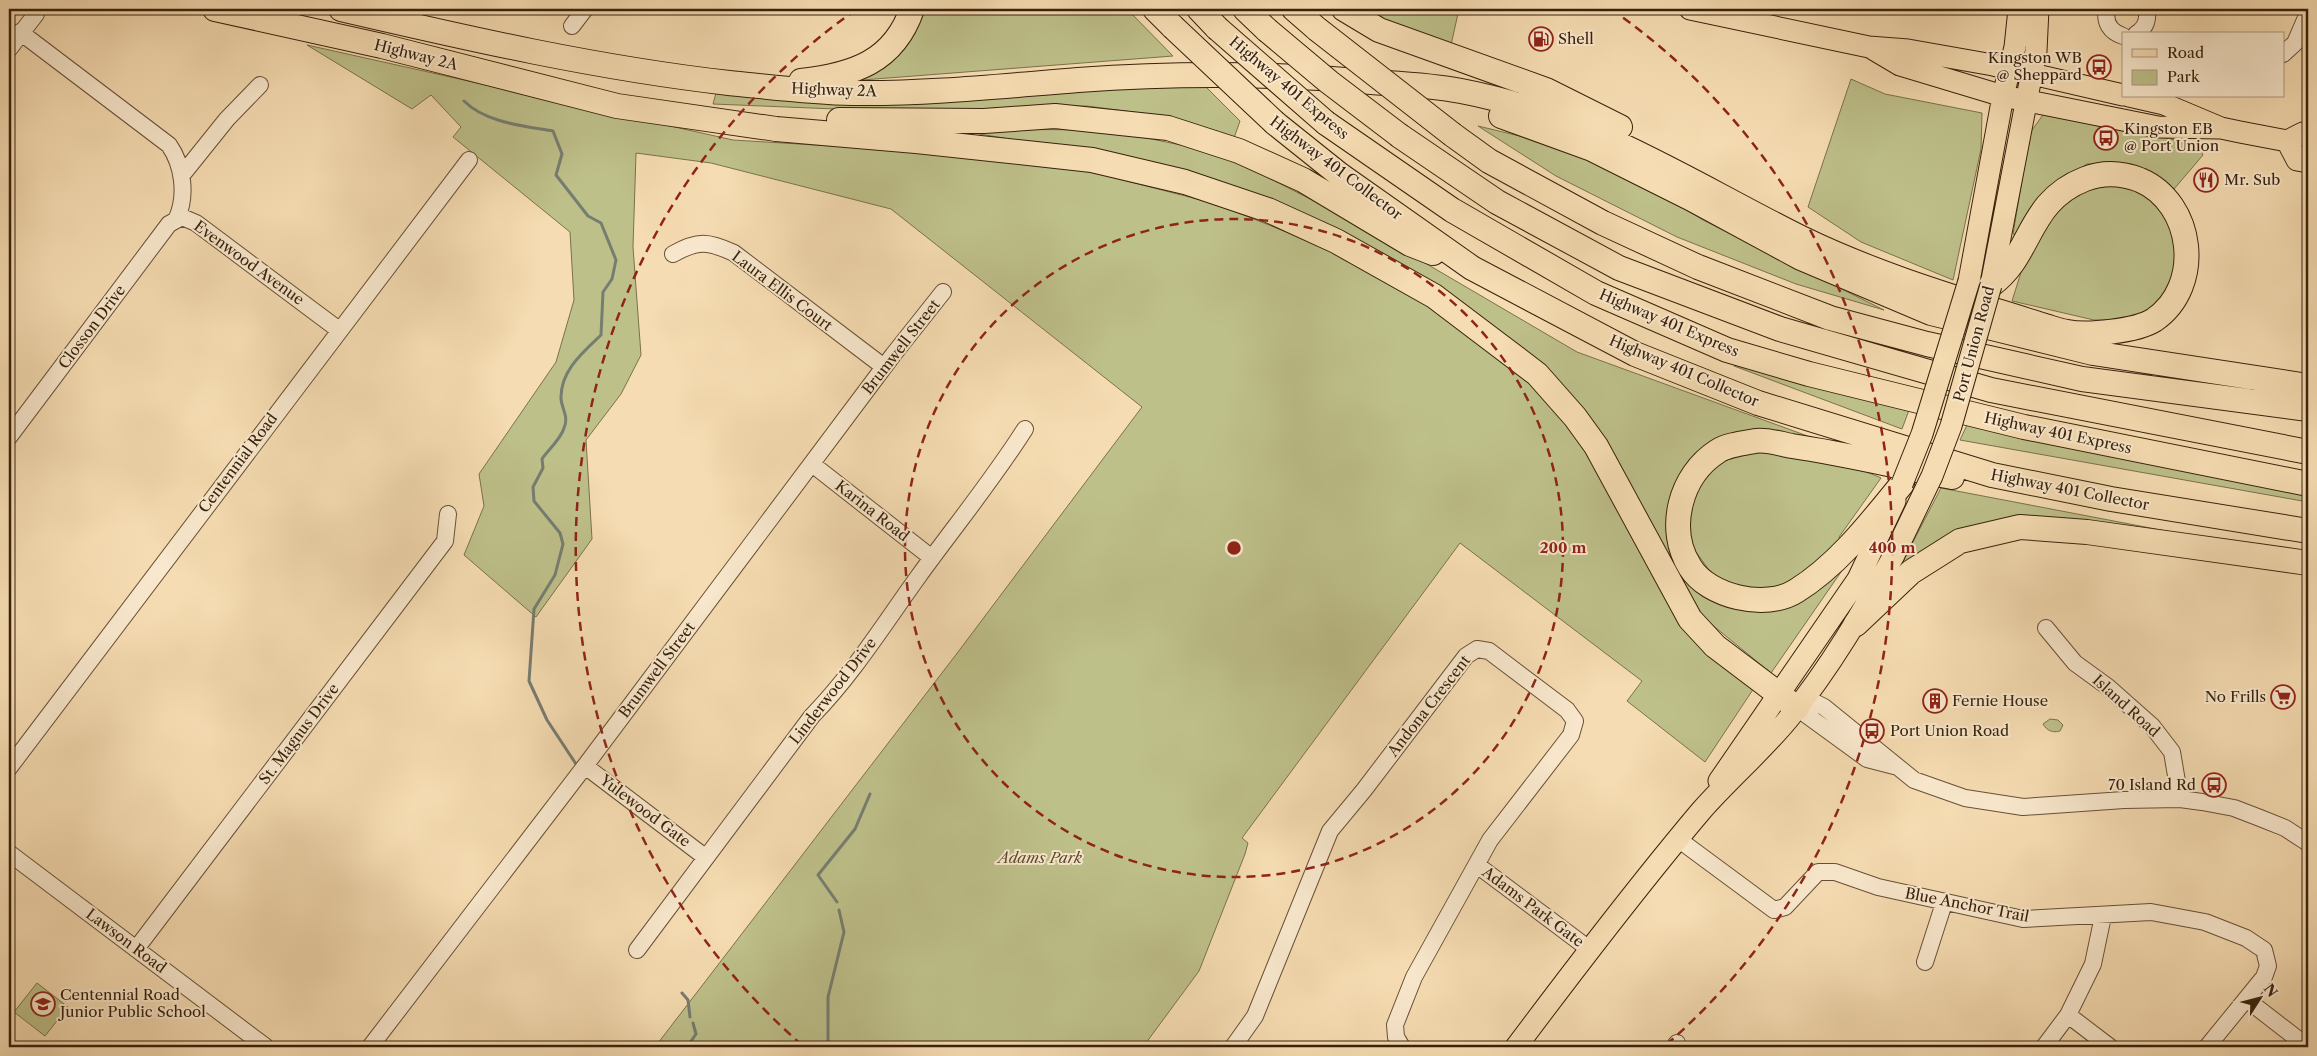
<svg xmlns="http://www.w3.org/2000/svg" width="2317" height="1056" font-family="'Libre Caslon Text',serif">
<style>
.green{fill:#bec08a;stroke:#7b714b}
.lines{fill:none;stroke-linecap:round;stroke-linejoin:round}
.stream{stroke:#767d71;stroke-width:3}
.minor-casing{stroke:#685036;stroke-width:18}
.major-casing{stroke:#38220c;stroke-width:23}
.highway-casing{stroke:#38220c;stroke-width:26}
.minor{stroke:#f9e8cd;stroke-width:16}
.major{stroke:#f6dcb2;stroke-width:21}
.highway{stroke:#f6dcb2;stroke-width:24}
.major-bridge-casing{stroke:#38220c;stroke-width:23;stroke-linecap:butt}
.highway-bridge-casing{stroke:#38220c;stroke-width:26;stroke-linecap:butt}
.major-bridge{stroke:#f6dcb2;stroke-width:21}
.highway-bridge{stroke:#f6dcb2;stroke-width:24}
.ring{fill:none;stroke:#8f2418;stroke-width:2.5;stroke-dasharray:9 6}
.labels{text-anchor:middle;stroke-width:4;stroke-linejoin:round;paint-order:stroke}
.poi-label{font-size:15px;fill:#38220c;stroke:#f9e8cd;text-anchor:start}
.street-label{font-size:15px;fill:#38220c;stroke:#f9e8cd}
.park-label{font-size:15px;font-style:italic;fill:#5a4a2c;stroke:#f9e8cd}
.centre{fill:#8f2418;stroke:#f9e8cd;stroke-width:2.5}
.ring-label{font-size:15px;text-anchor:middle;font-weight:bold;fill:#8f2418;stroke:#f9e8cd;stroke-width:4;stroke-linejoin:round;paint-order:stroke}
</style>
<rect width="100%" height="100%" fill="#f6dcb2"/>
<filter id="stains"><feTurbulence type="fractalNoise" baseFrequency=".004" numOctaves="4"/><feColorMatrix values="0 0 0 0 .2 0 0 0 0 .09 0 0 0 0 .02 0 0 0 .5 -.17"/></filter>
<radialGradient id="worn" r=".72"><stop offset=".6" stop-color="#630" stop-opacity="0"/><stop offset="1" stop-color="#630" stop-opacity=".3"/></radialGradient>
<path class="green" d="M923,9H1127L1173,56L862,80V72Z
M1361,9H1459L1451,45L1404,29Z
M307,45L733,140L996,156L1095,173L1213,203L1320,245L1432,304L1508,361L1573,430L1654,569L1754,688L1705,762L1627,701L1642,681L1460,543L1242,838L1248,843L1245,854L1199,971L1143,1047H655L958,652L1142,407L891,209L711,163L636,153L633,247L641,355L621,394L586,440L592,539L536,617L464,555L484,506L479,474L556,362L574,300L570,232L453,137L461,127L431,95L412,109Z
M1851,79L1885,94L1982,113L1981,149L1953,280L1861,242L1808,207Z
M1202,83L1240,121L1234,138L1170,117L1087,106L885,111L713,104L716,93Z
M2045,112L2198,145L2203,155L2174,189L2132,164H2087L2066,178L2020,237L2013,234L2030,133Z
M1478,126L1561,146L1628,175L1705,221L1884,310L1796,284L1677,237L1556,176Z
M949,129L1108,130L1200,149L1241,164L1350,219L1577,352L1824,442L1776,436L1692,464L1684,572L1746,608L1850,553L1841,572L1771,673L1705,619L1683,591L1591,427L1448,294L1100,154Z
M2130,183L2155,198L2172,220L2178,275L2163,298L2144,313L2120,320H2094L2012,301L2028,250L2075,188Z
M1736,361L1909,410L1902,429L1734,366Z
M1967,425L2308,492V502L1960,440Z
M1756,452C1797,451 1843,461 1881,478L1839,537L1841,541L1818,564L1777,588L1752,591L1731,587L1709,570L1693,548L1686,522L1702,474L1723,461Z
M1941,488L2250,547L2020,521L1900,567Z
M2050,719L2058,720L2063,725L2060,731C2053,733 2047,731 2043,724Z
M37,983L68,1007L45,1036L14,1012Z"/>
<g class="lines">
<path class="stream" d="M464,101C486,123 524,126 553,131L562,154L556,175L588,216L601,223L616,260L612,279L603,292L601,335C583,352 560,371 561,399C562,410 569,416 564,428C561,439 548,450 542,459L543,468L533,487L534,501L560,533L563,544L555,575L534,609L529,681L547,720L576,764
M837,902L818,875L855,829L870,794
M682,993L688,1000L690,1017
M687,1047L696,1034L693,1023
M828,1047V997L844,932L839,910"/>
<g class="minor-casing">
<path id="minor" d="M2107,9C2104,22 2110,32 2123,36
M572,26L585,9
M20,32L169,145C183,165 187,195 177,218
M2136,34C2146,28 2149,19 2146,9
M9,49L36,14
M2283,54L2295,43L2308,13
M182,175L227,119L260,85
M673,254C698,240 708,241 734,253L884,367
M9,437L169,224L182,217L196,223L339,330
M812,464L932,558
M2046,628L2075,663L2108,687L2152,726L2172,752L2180,799
M1797,708L1814,702L1824,707L1914,780L1965,798L2023,807L2124,800L2180,799L2202,802L2234,808L2260,818L2285,828L2308,843
M1797,708L1867,759L1894,766
M585,766L705,857
M9,768L469,160
M1678,839L1774,910L1785,907L1818,872H1835L1878,887L2023,919L2151,912L2205,922L2246,938L2264,950L2268,966L2264,977L2207,1047
M9,853L266,1047
M1477,865L1589,949
M136,949L445,541L448,514
M637,950L812,716C853,674 884,624 918,577C954,527 992,481 1025,429
M1925,962L1944,903
M2246,999L2308,1047
M2068,1015L2110,1047
M370,1047L585,766L893,355L943,292
M1233,1047L1255,1016L1330,831L1364,790L1466,656L1477,649L1489,651L1567,710L1575,721L1571,735L1490,840L1414,977L1395,1025L1396,1037L1402,1047
M1674,1047L1677,1043
M2044,1047L2068,1015L2093,964L2103,916"/>
</g>
<g class="major-casing">
<path id="major" d="M1690,9L1869,47L1908,50L1993,65L2123,95
M1873,49L1900,65L2003,96L2158,127L2221,128
M2129,96L2164,104L2221,128L2240,132L2287,141L2303,133L2308,134
M2287,141L2297,160L2308,162
M1969,281L2003,96L2015,47L2019,9
M1991,285L2036,51L2038,9
M1719,781L1858,579L1895,501
M1516,1047C1576,967 1636,888 1701,811C1729,779 1762,751 1789,718C1830,668 1863,611 1894,555"/>
</g>
<g class="highway-casing">
<path id="highway" d="M215,9L382,46L617,106L776,129L916,141L1092,160L1185,182L1268,210L1336,241L1434,296L1537,374L1575,417L1596,446L1690,619L1715,646L1797,708
M341,9C470,39 597,68 729,83C770,87 811,92 852,93C928,94 1002,86 1078,80C1175,73 1273,73 1371,82C1401,84 1431,85 1461,91C1588,115 1687,181 1801,238C1879,276 1963,300 2045,326C2052,328 2059,331 2067,332C2087,336 2137,331 2154,320C2204,286 2194,203 2140,180C2122,173 2103,172 2085,179C2026,202 2033,255 1991,285
M1155,9L1173,27
M1199,9L1217,28
M1245,9L1267,30
M1294,9L1317,29
M1344,9L1379,30L1546,90L1620,127
M801,81C853,75 894,62 912,9
M1501,116L1592,149L1690,198L1801,258L1931,313L2093,353L2308,386
M839,120L984,121L1055,116L1168,128L1239,151L1303,180L1410,244L1433,253
M1275,123L1340,175L1472,268L1635,354L1758,403L1992,475L2111,499L2308,531
M1326,123L1452,210L1596,293L1727,350L1809,374L2024,427L2308,484
M1453,135L1489,161L1603,223L1698,267L1830,318L1927,344L2082,379L2308,409
M1400,136L1497,202L1619,268L1780,329L1991,390L2308,452
M1902,484C1871,522 1838,565 1796,591C1766,610 1708,597 1690,567C1666,529 1680,475 1718,451C1727,445 1744,443 1755,441C1766,439 1781,444 1792,446C1846,454 1899,467 1952,477
M1856,624L1911,572L1960,541L2020,527L2087,532L2308,563"/>
</g>
<use href="#minor" class="minor"/>
<use href="#major" class="major"/>
<use href="#highway" class="highway"/>
<g class="major-bridge-casing">
<path id="major-bridge" d="M1902,484L1922,434L1969,281
M1894,555L1932,476L1951,426L1991,285"/>
</g>
<g class="highway-bridge-casing">
<path id="highway-bridge" d="M1173,27L1275,123
M1217,28L1326,123
M1317,29L1453,135
M1267,30L1329,82L1400,136"/>
</g>
<use href="#major-bridge" class="major-bridge"/>
<use href="#highway-bridge" class="highway-bridge"/>
</g>
<g class="ring">
<circle cx="1234" cy="548" r="329"/>
<path d="M802 1045A658 658 0 0 1 857 9M1611 9A658 658 0 0 1 1666 1045"/>
</g>
<defs>
<g id="fuel-ring" transform="scale(1.25)"><circle r="9.5" fill="#f9e8cd" stroke="#8f2418" stroke-width="1.5"/><path d="M-5.5-6h7V0h2V4h1.3V-2.5L3-4.5l.8-.8L6-3V5H2.5V1h-1V6h-7ZM-4.2-4.7v3.2H.2V-4.7Z" fill="#8f2418"/></g>
<g id="bus-ring" transform="scale(1.25)"><circle r="9.5" fill="#f9e8cd" stroke="#8f2418" stroke-width="1.5"/><path d="M-5-6H5V4H4V6H2V4H-2V6H-4V4H-5ZM-3.5-4V0h7V-4ZM-3.5 1.2v1.5H-2V1.2ZM2 1.2v1.5H3.5V1.2Z" fill="#8f2418"/></g>
<g id="restaurant-ring" transform="scale(1.25)"><circle r="9.5" fill="#f9e8cd" stroke="#8f2418" stroke-width="1.5"/><path d="M-5-6h1v4h1v-4h1v4h1v-4h1v5L-1.5 .5V6h-2V.5L-5-1ZM5-6V6H3V1.5H1.5Q1.5-4 5-6Z" fill="#8f2418"/></g>
<g id="supermarket-ring" transform="scale(1.25)"><circle r="9.5" fill="#f9e8cd" stroke="#8f2418" stroke-width="1.5"/><path d="M-6-5.5h2.5l.6 2H6L4.5 2H-2.5L-4.4-4H-6ZM-1.5 3.2a1.3 1.3 0 1 0 .1 0ZM3 3.2a1.3 1.3 0 1 0 .1 0Z" fill="#8f2418"/></g>
<g id="building-ring" transform="scale(1.25)"><circle r="9.5" fill="#f9e8cd" stroke="#8f2418" stroke-width="1.5"/><path d="M-4-6H4V6H1V3H-1V6H-4ZM-2.5-4.3h1.7v1.8h-1.7ZM.8-4.3h1.7v1.8H.8ZM-2.5-1h1.7V.8h-1.7ZM.8-1h1.7V.8H.8Z" fill="#8f2418"/></g>
<g id="school-ring" transform="scale(1.25)"><circle r="9.5" fill="#f9e8cd" stroke="#8f2418" stroke-width="1.5"/><path d="M0-5L7-2L0 1L-7-2ZM-4 1L0 2.5L4 1V4Q0 6-4 4Z" fill="#8f2418"/></g>
</defs>
<g fill-rule="evenodd">
<use href="#fuel-ring" x="1541" y="39"/>
<use href="#bus-ring" x="2099" y="67"/>
<use href="#bus-ring" x="2106" y="138"/>
<use href="#restaurant-ring" x="2206" y="180"/>
<use href="#supermarket-ring" x="2283" y="697"/>
<use href="#building-ring" x="1935" y="701"/>
<use href="#bus-ring" x="1872" y="731"/>
<use href="#bus-ring" x="2214" y="785"/>
<use href="#school-ring" x="43" y="1004"/>
</g>
<g class="labels">
<g class="poi-label">
<text x="1558" y="44">Shell</text>
<text x="2082" y="63" text-anchor="end">Kingston WB<tspan x="2082" dy="17">@ Sheppard</tspan></text>
<text x="2124" y="134">Kingston EB<tspan x="2124" dy="17">@ Port Union</tspan></text>
<text x="2224" y="185">Mr. Sub</text>
<text x="2266" y="702" text-anchor="end">No Frills</text>
<text x="1952" y="706">Fernie House</text>
<text x="1890" y="736">Port Union Road</text>
<text x="2196" y="790" text-anchor="end">70 Island Rd</text>
<text x="60" y="1000">Centennial Road<tspan x="60" dy="17">Junior Public School</tspan></text>
</g>
<g class="street-label">
<text transform="translate(416 55) rotate(14)" y="5">Highway 2A</text>
<text transform="translate(1289 88) rotate(40)" y="5">Highway 401 Express</text>
<text transform="translate(834 90) rotate(2)" y="5">Highway 2A</text>
<text transform="translate(1336 168) rotate(37)" y="5">Highway 401 Collector</text>
<text transform="translate(249 263) rotate(36)" y="5">Evenwood Avenue</text>
<text transform="translate(782 291) rotate(37)" y="5">Laura Ellis Court</text>
<text transform="translate(1669 323) rotate(23)" y="5">Highway 401 Express</text>
<text transform="translate(92 327) rotate(-53)" y="5">Closson Drive</text>
<text transform="translate(1974 344) rotate(-75)" y="5">Port Union Road</text>
<text transform="translate(901 347) rotate(-52)" y="5">Brumwell Street</text>
<text transform="translate(1684 371) rotate(23)" y="5">Highway 401 Collector</text>
<text transform="translate(2058 433) rotate(12)" y="5">Highway 401 Express</text>
<text transform="translate(238 463) rotate(-53)" y="5">Centennial Road</text>
<text transform="translate(2070 490) rotate(11)" y="5">Highway 401 Collector</text>
<text transform="translate(872 511) rotate(38)" y="5">Karina Road</text>
<text transform="translate(657 670) rotate(-53)" y="5">Brumwell Street</text>
<text transform="translate(833 691) rotate(-52)" y="5">Linderwood Drive</text>
<text transform="translate(1429 706) rotate(-52)" y="5">Andona Crescent</text>
<text transform="translate(2126 706) rotate(42)" y="5">Island Road</text>
<text transform="translate(299 734) rotate(-53)" y="5">St. Magnus Drive</text>
<text transform="translate(645 811) rotate(37)" y="5">Yulewood Gate</text>
<text transform="translate(1967 905) rotate(11)" y="5">Blue Anchor Trail</text>
<text transform="translate(1533 907) rotate(37)" y="5">Adams Park Gate</text>
<text transform="translate(126 941) rotate(37)" y="5">Lawson Road</text>
</g>
<g class="park-label">
<text x="1040" y="863">Adams Park</text>
</g>
</g>
<circle cx="1234" cy="548" r="8" class="centre"/>
<g class="ring-label">
<text x="1563" y="553">200 m</text>
<text x="1892" y="553">400 m</text>
</g>
<rect width="2317" height="1056" fill="none" stroke="#f6dcb2" stroke-width="30"/>
<rect x="10" y="10" width="2297" height="1036" fill="none" stroke="#38220c" stroke-width="2.5"/>
<rect x="15" y="15" width="2287" height="1026" fill="none" stroke="#38220c"/>
<rect x="2122" y="32" width="162" height="65" fill="#f9e8cd" stroke="#ac9980"/>
<rect x="2132" y="49" width="25" height="8" fill="#f6dcb2" stroke="#ac9980"/>
<text x="2167" y="58" font-size="15" fill="#38220c">Road</text>
<rect x="2132" y="70" width="25" height="15" fill="#bec08a" stroke="#ac9980"/>
<text x="2167" y="82" font-size="15" fill="#38220c">Park</text>
<g transform="translate(2260 998) rotate(54)" stroke="#f9e8cd" stroke-width="4" paint-order="stroke">
<path d="M0-4L9 19L0 12L-9 19Z" fill="#38220c"/>
<text y="-8" font-size="14" font-weight="bold" text-anchor="middle" fill="#38220c">N</text>
</g>
<rect width="100%" height="100%" filter="url(#stains)"/>
<rect width="100%" height="100%" fill="url(#worn)"/>
</svg>
